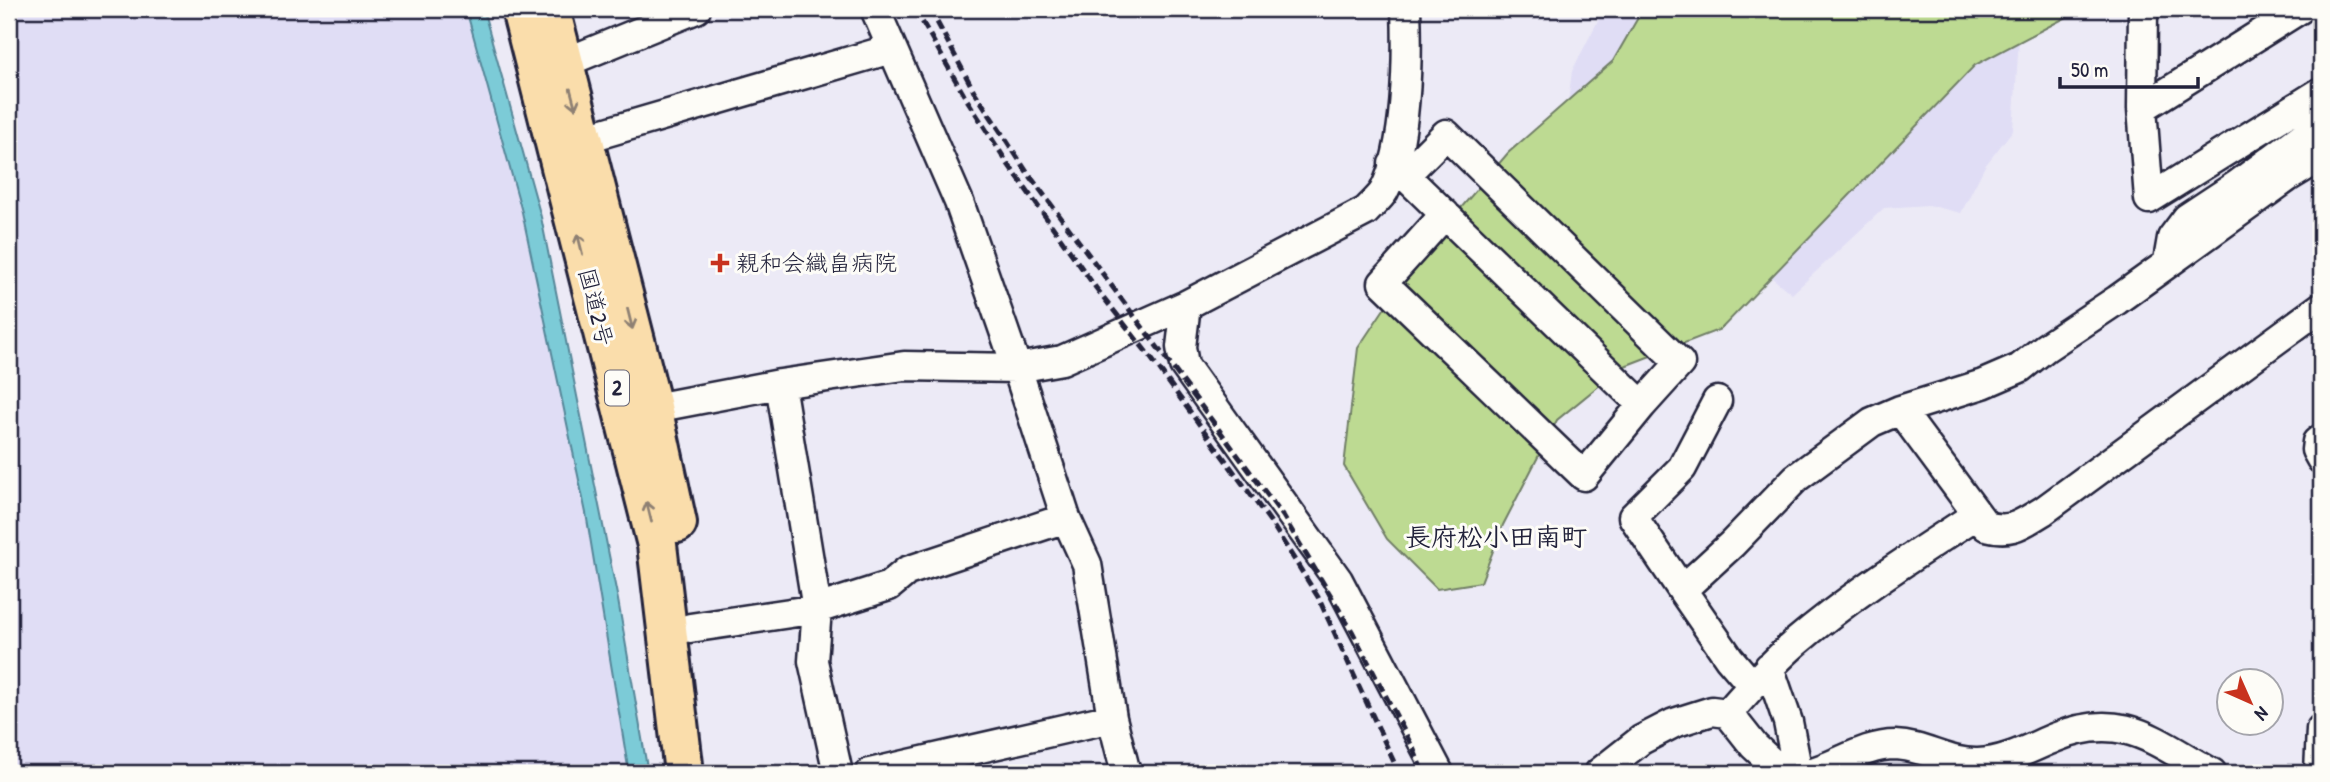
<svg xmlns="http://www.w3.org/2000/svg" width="2330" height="782" font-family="'Patrick Hand','Klee One',sans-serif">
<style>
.built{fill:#e0ddf5}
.green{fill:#bdda92;stroke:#707e66;stroke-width:2}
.water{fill:#7bcbd7;stroke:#578799;stroke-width:2}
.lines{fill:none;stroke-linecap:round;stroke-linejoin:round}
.minor-casing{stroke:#22223b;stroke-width:33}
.highway-casing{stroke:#22223b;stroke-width:44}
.minor{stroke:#fdfcf7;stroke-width:28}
.highway{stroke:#faddab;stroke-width:38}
.rail{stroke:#22223b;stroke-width:5;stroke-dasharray:10 5;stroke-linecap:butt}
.oneway{stroke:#8e8073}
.poi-dot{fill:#c8321e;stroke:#fdfcf7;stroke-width:2.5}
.labels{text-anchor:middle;stroke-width:6;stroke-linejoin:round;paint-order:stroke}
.shield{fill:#fdfcf7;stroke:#646373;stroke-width:2}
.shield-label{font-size:21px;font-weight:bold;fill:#22223b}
.poi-label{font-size:23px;fill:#22223b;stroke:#fdfcf7;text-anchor:start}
.street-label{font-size:23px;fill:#22223b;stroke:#fdfcf7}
.quarter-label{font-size:26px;font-weight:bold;fill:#22223b;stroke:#fdfcf7}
</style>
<rect width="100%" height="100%" fill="#eceaf6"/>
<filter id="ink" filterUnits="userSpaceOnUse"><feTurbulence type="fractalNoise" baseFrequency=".0143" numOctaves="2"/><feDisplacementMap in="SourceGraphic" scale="14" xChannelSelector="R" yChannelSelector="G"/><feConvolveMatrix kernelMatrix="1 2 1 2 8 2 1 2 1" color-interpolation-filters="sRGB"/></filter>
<g filter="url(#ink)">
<path class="built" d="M9,9H466L522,212L586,513L629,773H9Z
M1604,9H2021L2013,130L1985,166L1961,213L1928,205L1884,208L1792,294L1755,264L1562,150L1572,71Z"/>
<path class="green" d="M1643,9H2082L1975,65L1721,329L1622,367L1557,420L1503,525L1481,582L1437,589L1387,539L1344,466L1358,348L1418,258L1508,153L1613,61Z"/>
<path class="water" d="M466,9H483L541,217L618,600L648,773H629L586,513L522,212Z"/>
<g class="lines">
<g class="minor-casing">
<path id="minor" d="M875,9L959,202L1017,368L1066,518L1087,564L1112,718L1126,773
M2143,9L2142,108L2149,199L2321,92
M564,63L696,9
M2142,108L2300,9
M583,139L891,49
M1393,164L1642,405
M1405,175L1446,134L1680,363L1642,405L1584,476L1383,283L1445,214
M2168,261L2172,238L2187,218L2237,185L2321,123
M1186,305L1181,347L1184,365L1338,580L1439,773
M780,384L817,609L813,661L838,773
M1900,410L1986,526C2012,533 2021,524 2043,511L2321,307
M633,412L780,384L904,366L1017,368L1062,360L1186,305L1366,211C1371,205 1380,198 1384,191C1407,147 1408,58 1406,9
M2321,439L2317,442L2316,450L2321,459
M1682,590L1633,517L1682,468L1717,401
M690,628L817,609L889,586L907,571L1066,518
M1769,667L1788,722L1798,773
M1752,685L1729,658L1682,590L1732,544L1796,478L1872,422L1900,410L1983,384L2020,368L2045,348L2117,300L2288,177L2321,157
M1728,713C1749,689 1771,664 1795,643C1851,595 1915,555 1976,515
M2319,772L2321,729
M870,773L1112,718
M1599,773L1641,740L1674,723L1712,711L1728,713L1754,746L1782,772L1788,773
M1809,773C1837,766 1864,745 1895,745C1924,746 1949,764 1978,763C2005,762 2030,748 2054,738C2123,709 2155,742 2212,773"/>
</g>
<g class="highway-casing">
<path id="highway" d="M521,9L657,545L684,773
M550,9L652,407L677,523"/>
</g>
<use href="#minor" class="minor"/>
<use href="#highway" class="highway"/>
<path class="rail" d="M915,9L964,95L1008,164L1096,288L1148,354L1272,524L1318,597L1399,773
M930,9L974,91L1027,172L1283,516L1352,631L1414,750L1423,773"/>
</g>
<defs><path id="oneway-shaft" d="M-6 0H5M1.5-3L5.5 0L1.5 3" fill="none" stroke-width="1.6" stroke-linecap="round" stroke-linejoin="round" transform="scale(1.75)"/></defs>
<g class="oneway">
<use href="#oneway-shaft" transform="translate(573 99) rotate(75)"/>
<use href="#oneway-shaft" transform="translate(580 244) rotate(-104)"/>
<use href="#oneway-shaft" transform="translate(630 319) rotate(76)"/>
<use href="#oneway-shaft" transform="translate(649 512) rotate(-104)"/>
</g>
</g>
<path class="poi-dot" d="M716.5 252.5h7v7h7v7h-7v7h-7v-7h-7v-7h7z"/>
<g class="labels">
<rect class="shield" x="605" y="370.5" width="24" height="35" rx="5"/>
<g class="shield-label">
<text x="617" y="395">2</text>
</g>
<g class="poi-label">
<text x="736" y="271">親和会織畠病院</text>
</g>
<g class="street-label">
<text transform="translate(596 307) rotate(76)" y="8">国道2号</text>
</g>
<g class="quarter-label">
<text x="1496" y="546">長府松小田南町</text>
</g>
</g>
<rect width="2330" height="782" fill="none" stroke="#fdfcf7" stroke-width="35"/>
<rect x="18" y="18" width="2295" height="747" fill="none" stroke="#22223b" stroke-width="2.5" filter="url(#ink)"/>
<g transform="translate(2250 702) rotate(135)"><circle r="33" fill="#fdfcf7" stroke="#a5a5ac" stroke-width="2"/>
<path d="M0-5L12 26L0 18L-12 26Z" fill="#c8321e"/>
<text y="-10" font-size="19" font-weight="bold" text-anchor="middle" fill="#22223b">N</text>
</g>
<path d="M2060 77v10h138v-10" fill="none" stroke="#22223b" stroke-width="3.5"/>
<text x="2071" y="77" font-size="21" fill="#22223b" stroke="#fdfcf7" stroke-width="5" paint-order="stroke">50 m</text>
</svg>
